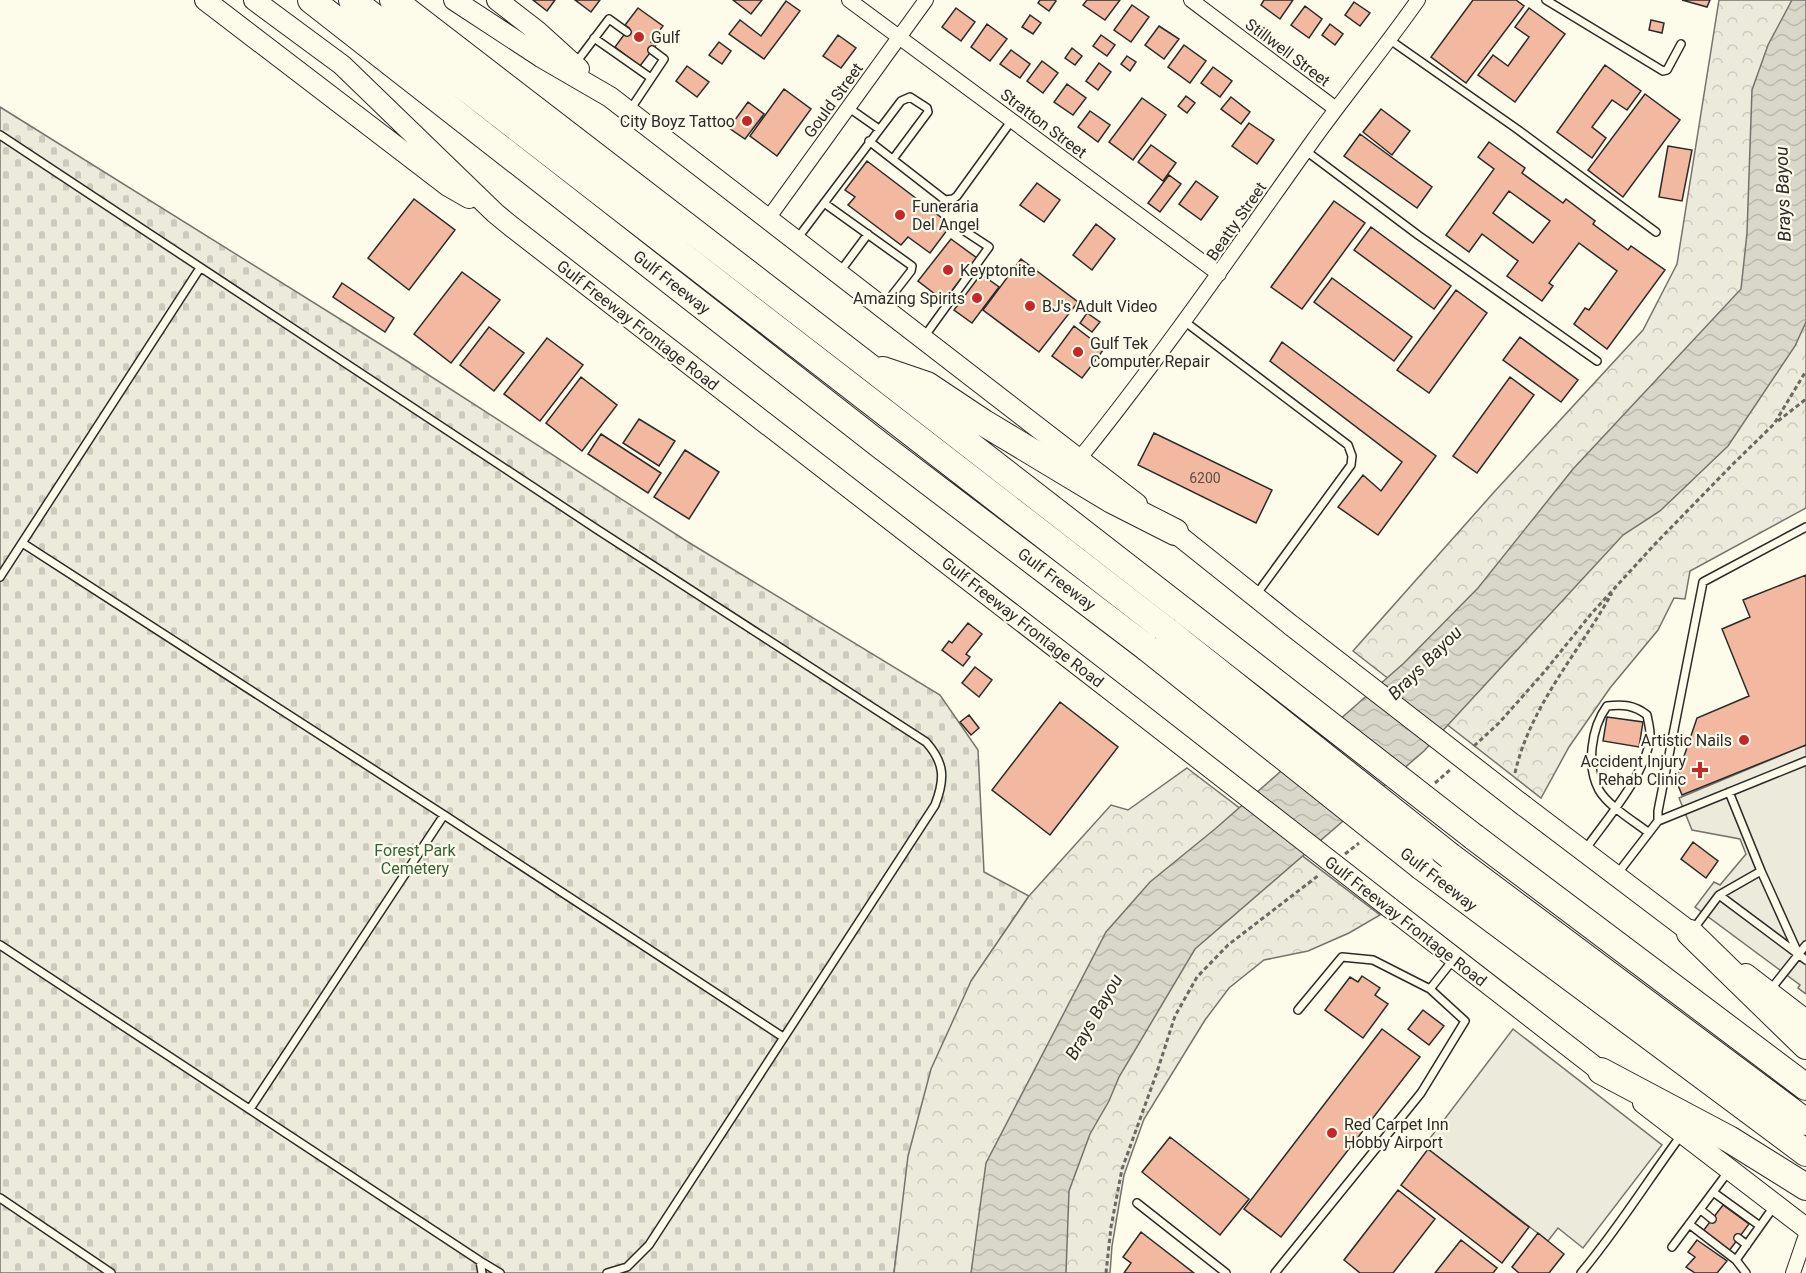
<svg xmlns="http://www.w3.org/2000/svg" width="1806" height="1273" font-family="Roboto,sans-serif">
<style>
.cemetery{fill:url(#cemetery-stones);stroke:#74746e;stroke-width:1.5}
.park{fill:url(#park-crowns);stroke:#74746e;stroke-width:1.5}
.parking{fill:#eceadb;stroke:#74746e;stroke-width:1.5}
.water{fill:url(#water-waves);stroke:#74746e;stroke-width:1.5}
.building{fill:#f2b8a0;stroke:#2b2b2b;stroke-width:1.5;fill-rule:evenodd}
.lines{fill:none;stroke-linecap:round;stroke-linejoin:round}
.lane-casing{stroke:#2b2b2b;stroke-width:10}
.street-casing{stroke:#2b2b2b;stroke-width:16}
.secondary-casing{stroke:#2b2b2b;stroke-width:22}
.highway-casing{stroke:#2b2b2b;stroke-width:28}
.path{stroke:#6a6964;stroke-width:3;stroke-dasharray:4.5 3;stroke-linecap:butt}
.lane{stroke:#fdfbea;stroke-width:7}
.street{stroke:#fdfbea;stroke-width:14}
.secondary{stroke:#fdfbea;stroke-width:20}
.highway{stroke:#fdfbea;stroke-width:26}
.secondary-bridge-casing{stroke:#2b2b2b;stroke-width:22;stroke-linecap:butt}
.highway-bridge-casing{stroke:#2b2b2b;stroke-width:28;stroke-linecap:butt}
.secondary-bridge{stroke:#fdfbea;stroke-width:20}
.highway-bridge{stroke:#fdfbea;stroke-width:26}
.poi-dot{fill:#c62828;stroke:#fdfbea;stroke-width:2}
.labels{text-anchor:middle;stroke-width:4.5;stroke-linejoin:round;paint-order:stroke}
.number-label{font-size:14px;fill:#5d4e48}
.poi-label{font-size:16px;fill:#2b2b2b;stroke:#fdfbea;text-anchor:start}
.street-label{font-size:16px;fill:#2b2b2b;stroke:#fdfbea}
.park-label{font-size:16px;fill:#34623c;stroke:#fdfbea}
.water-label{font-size:18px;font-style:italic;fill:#2b2b2b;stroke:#fdfbea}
</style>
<defs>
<pattern id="cemetery-stones" width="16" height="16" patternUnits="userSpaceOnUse" patternTransform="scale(1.5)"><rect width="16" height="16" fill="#ecebdb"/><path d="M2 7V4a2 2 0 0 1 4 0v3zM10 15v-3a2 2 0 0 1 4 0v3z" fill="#cbcabc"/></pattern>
<pattern id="park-crowns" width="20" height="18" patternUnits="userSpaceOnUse" patternTransform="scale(1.5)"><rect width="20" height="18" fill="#ecebdb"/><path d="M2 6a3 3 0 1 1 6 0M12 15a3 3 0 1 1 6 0" fill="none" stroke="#cbcabc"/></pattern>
<pattern id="water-waves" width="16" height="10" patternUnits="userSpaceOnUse" patternTransform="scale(1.5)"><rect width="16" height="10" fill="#d8d7c9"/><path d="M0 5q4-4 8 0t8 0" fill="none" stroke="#bab9ad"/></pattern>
</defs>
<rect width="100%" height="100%" fill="#fdfbea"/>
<path class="cemetery" d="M0,107L396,354L688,542L940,695L978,750L984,872L1029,896L971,981L897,1247L894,1273H0Z"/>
<path class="park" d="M1719,0H1806V508L1690,571L1685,599L1674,598L1658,630L1610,688L1569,747L1541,798L1353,651L1495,491L1643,330L1677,264Z
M1187,768L1380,915L1349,933L1308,951L1264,960L1229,988L1205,1020L1144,1119L1124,1175L1112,1246L1110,1273H894L908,1156L931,1069L971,981L1029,896L1111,805L1128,810Z"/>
<path class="parking" d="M1806,745V994L1798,988L1800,985L1695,907L1714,882L1720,885L1746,854L1740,839L1692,830L1679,798Z
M1513,1029L1662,1145L1583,1248L1558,1228L1548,1241L1424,1146Z"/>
<path class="water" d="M1792,0H1806V322L1795,346L1728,446L1660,511L1623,535L1424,751L1195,949L1119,1077L1109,1101L1090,1134L1069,1191L1066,1273H971L986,1163L1106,932L1150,882L1215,829L1404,663L1478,588L1573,469L1741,289L1747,233L1752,90L1768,45Z"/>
<path class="building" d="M533,0H555L547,11Z
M575,0H600L591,12Z
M733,0H762L751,14Z
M1040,0H1055L1056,1L1049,11L1038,3Z
M1087,0H1120L1105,20L1083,5Z
M1264,0H1293L1280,19L1261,5Z
M1473,0H1516L1524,6L1466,83L1431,57Z
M1682,0H1710L1707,7Z
M786,1L800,11L764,59L729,34L740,20L761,36Z
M1354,2L1370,13L1360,26L1345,15Z
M1132,5L1149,17L1131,42L1114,30Z
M1305,6L1322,19L1309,38L1291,25Z
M638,8L663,26L651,42L656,45L640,66L615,47L629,28L625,25Z
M956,8L975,22L961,41L942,27Z
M1529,8L1565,34L1515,102L1478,75L1493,55L1508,66L1529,37L1515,27Z
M1030,15L1041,23L1033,34L1022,27Z
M1651,20L1664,23L1662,33L1649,30Z
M987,24L1007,39L990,61L971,47Z
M1330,24L1343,34L1335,45L1322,35Z
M1159,26L1179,39L1164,59L1145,45Z
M838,35L856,48L841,68L823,56Z
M1101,35L1115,45L1107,56L1093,46Z
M719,42L731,51L722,64L709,55Z
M1184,45L1206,61L1190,83L1168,67Z
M1072,48L1082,56L1075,65L1065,58Z
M1011,50L1030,64L1020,78L1000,64Z
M1127,56L1136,62L1130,71L1121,64Z
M1042,61L1058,73L1043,93L1027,81Z
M1099,63L1111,72L1098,90L1086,81Z
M1605,65L1641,91L1627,110L1612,100L1592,127L1606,138L1592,158L1557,132Z
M687,66L709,82L697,97L676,81Z
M1213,67L1232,81L1220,97L1201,83Z
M1067,84L1086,98L1073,115L1054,102Z
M784,89L811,109L777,156L750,136Z
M1645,94L1680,120L1623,197L1588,170Z
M1186,96L1195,103L1187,113L1178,106Z
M1231,97L1250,112L1241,124L1221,109Z
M1142,98L1166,115L1133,160L1109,142Z
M748,102L764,114L745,139L729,128Z
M1381,109L1410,131L1392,155L1363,132Z
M1090,111L1110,125L1098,142L1078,127Z
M1249,123L1274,140L1257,164L1232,146Z
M1360,134L1432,187L1417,208L1344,156Z
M1489,142L1525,168L1522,173L1563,203L1566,199L1595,221L1593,224L1628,250L1631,246L1665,270L1607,349L1574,324L1585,308L1589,310L1617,271L1579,243L1549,283L1553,286L1542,301L1507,276L1518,261L1482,234L1469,252L1446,235L1494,169L1478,157ZM1509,191L1550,221L1533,243L1493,213Z
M1151,145L1176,163L1163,181L1138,162Z
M1668,146L1692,150L1682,201L1659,197Z
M867,161L951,225L930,253L908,237L901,245L848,205L855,197L845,190Z
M1169,175L1181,184L1160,212L1148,203Z
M1196,181L1218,197L1201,220L1179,204Z
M1037,183L1060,200L1044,222L1020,205Z
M414,199L455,230L409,290L368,258Z
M1334,201L1365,223L1302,309L1271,287Z
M1096,224L1115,239L1092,270L1073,255Z
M1371,227L1451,286L1434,309L1354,250Z
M951,239L977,258L944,301L918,281Z
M1021,259L1078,302L1039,352L983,310Z
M462,272L500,300L451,363L414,334Z
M981,274L999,287L972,323L954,310Z
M1332,278L1412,337L1394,361L1314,302Z
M342,283L394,318L385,332L333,297Z
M1456,290L1487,313L1429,393L1397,370Z
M1087,313L1100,322L1092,332L1080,323Z
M1074,326L1104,349L1082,378L1052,356Z
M489,327L524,353L494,391L460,365Z
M1520,337L1578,380L1561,402L1503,360Z
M547,338L583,365L540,421L504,394Z
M1282,342L1436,456L1378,535L1338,507L1363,475L1381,491L1402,462L1270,361Z
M581,377L617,405L582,451L546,423Z
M1510,377L1534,395L1477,473L1453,456Z
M639,419L675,441L659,466L623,443Z
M1154,433L1272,490L1256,523L1138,465Z
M601,434L661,473L648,493L588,454Z
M685,450L719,472L689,519L654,497Z
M1806,575V745L1682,795L1676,780L1697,718L1749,696L1722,629L1750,617L1743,600Z
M968,623L982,634L966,654L970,657L963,666L942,650L949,641L952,643Z
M975,667L992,680L979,697L962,683Z
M1060,702L1118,747L1050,835L992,790Z
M969,715L979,728L971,735L960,722Z
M1607,717L1643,722L1639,747L1603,741Z
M1693,842L1718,861L1706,878L1681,859Z
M1362,976L1380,988L1375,995L1388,1004L1363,1038L1325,1010L1350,977L1358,982Z
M1423,1010L1444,1026L1429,1045L1408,1029Z
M1382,1029L1420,1057L1281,1237L1244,1209Z
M1170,1137L1249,1199L1220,1235L1142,1172Z
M1428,1149L1529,1227L1502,1263L1401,1185Z
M1398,1190L1435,1219L1393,1273H1360L1344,1260Z
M1723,1205L1749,1224L1729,1251L1703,1231Z
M1141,1232L1194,1273H1124L1131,1263L1123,1257Z
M1538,1233L1564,1254L1549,1273H1519L1512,1267Z
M1461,1240L1497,1268L1493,1273H1435Z
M1697,1240L1727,1261L1717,1273H1695L1686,1267L1695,1257L1688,1252Z"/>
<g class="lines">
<g class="lane-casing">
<path id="lane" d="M1546,0L1663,71L1667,70L1681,44
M594,38L651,78
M1390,40L1517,129L1656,232
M575,64L609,19L627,32
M849,108L879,129
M630,110L664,59L652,50
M0,135L598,530L926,742C945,763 945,779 935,805L649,1245L627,1267L607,1273
M869,141L945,200L953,199L957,196L1012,120
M1306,151L1418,235L1597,361
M824,203L912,266L911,271L883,307
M797,239L901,101L910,97L927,108L928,112L893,159
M839,273L868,234
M1184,321L1348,445L1352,456L1351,465L1256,595
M924,337L989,247L960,228
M24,544L444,815L783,1037
M0,577L200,268
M1729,792L1761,871
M1658,821L1806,761
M1585,850C1605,821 1650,770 1650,734C1650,728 1648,721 1647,715C1634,705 1623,704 1607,706C1591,728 1586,766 1599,790C1608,806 1635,822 1649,833
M1618,873L1658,821V811L1703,582L1806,527
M1719,895L1761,871L1798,953
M1692,931L1719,895L1806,960
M0,945L480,1261L482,1273
M1771,989L1806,945
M1298,1010L1342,957L1373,960L1430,989
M250,1109L444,815
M1713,1192L1760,1226
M0,1198L111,1273
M1137,1203L1226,1273
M1701,1210L1712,1219
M1689,1224L1736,1260L1775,1205
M1738,1238L1747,1245
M1672,1247L1728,1172
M1736,1260L1746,1273
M480,1261L500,1273
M1275,1273L1421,1093L1465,1021L1430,989L1453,960
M1581,1273C1618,1229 1648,1180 1682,1134"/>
</g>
<g class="street-casing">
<path id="street" d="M849,0L1219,274
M1191,0L1336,109
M767,220L926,0
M1079,459C1162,356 1237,247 1314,139C1348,92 1385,47 1418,0
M1793,1273L1806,1235"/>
</g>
<g class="secondary-casing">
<path id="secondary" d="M205,0L448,186L469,198
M254,0L342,65L495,213L512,227L1122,699
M454,0L541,57L610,97L1137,504
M497,0L537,31L579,69
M1163,523L1292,626
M1524,806L1701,940
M1389,907L1612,1080
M1746,974L1806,1020
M1643,1103L1806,1228"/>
</g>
<g class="highway-casing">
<path id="highway" d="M311,0L880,445L1147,648
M352,0L1166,630
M393,0L867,365L1184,611
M883,370L927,385L984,423L1112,500L1175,532
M1474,837L1806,1087
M1450,856L1806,1122
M1422,867L1806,1153
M1690,933L1806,1046
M1601,1071L1729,1139L1806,1187"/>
</g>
<path class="path" d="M1778,421L1806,399
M1474,746L1499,723L1545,671L1591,614L1655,544L1732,465L1774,424L1806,371
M1515,773C1530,706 1579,652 1612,593
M1435,783L1450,770
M1345,854L1359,843
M1106,1273L1111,1227L1122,1169L1157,1072L1175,1016L1197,977L1228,945L1319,875"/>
<use href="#lane" class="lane"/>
<use href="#street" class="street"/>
<use href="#secondary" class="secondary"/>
<use href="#highway" class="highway"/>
<g class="secondary-bridge-casing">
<path id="secondary-bridge" d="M1292,626L1524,806
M1122,699L1389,907"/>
</g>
<g class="highway-bridge-casing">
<path id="highway-bridge" d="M1184,611L1474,837
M1166,630L1450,856
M1147,648L1422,867"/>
</g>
<use href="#secondary-bridge" class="secondary-bridge"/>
<use href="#highway-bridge" class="highway-bridge"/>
</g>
<g class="poi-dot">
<circle cx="639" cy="37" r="6"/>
<circle cx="747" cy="121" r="6"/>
<circle cx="900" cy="215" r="6"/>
<circle cx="948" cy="270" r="6"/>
<circle cx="977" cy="298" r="6"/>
<circle cx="1030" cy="306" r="6"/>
<circle cx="1078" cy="352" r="6"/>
<circle cx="1744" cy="740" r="6"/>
<path d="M1697 761h6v6h6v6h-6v6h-6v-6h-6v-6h6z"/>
<circle cx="1332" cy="1133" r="6"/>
</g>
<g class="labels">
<g class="number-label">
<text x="1205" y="483">6200</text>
</g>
<g class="poi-label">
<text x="651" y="43">Gulf</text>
<text x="735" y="127" text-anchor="end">City Boyz Tattoo</text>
<text x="912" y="212">Funeraria<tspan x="912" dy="18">Del Angel</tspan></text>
<text x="960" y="276">Keyptonite</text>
<text x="965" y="304" text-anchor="end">Amazing Spirits</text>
<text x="1042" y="312">BJ's Adult Video</text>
<text x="1090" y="349">Gulf Tek<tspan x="1090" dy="18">Computer Repair</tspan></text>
<text x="1732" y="746" text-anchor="end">Artistic Nails</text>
<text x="1686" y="767" text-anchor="end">Accident Injury<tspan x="1686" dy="18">Rehab Clinic</tspan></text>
<text x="1344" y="1130">Red Carpet Inn<tspan x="1344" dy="18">Hobby Airport</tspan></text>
</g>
<g class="street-label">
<text transform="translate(1288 52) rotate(37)" y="6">Stillwell Street</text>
<text transform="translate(833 100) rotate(-54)" y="6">Gould Street</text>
<text transform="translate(1044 123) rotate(37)" y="6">Stratton Street</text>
<text transform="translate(1236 221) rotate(-55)" y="6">Beatty Street</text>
<text transform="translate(672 282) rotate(38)" y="6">Gulf Freeway</text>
<text transform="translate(638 325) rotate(38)" y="6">Gulf Freeway Frontage Road</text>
<text transform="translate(1057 579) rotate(37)" y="6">Gulf Freeway</text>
<text transform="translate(1023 622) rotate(38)" y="6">Gulf Freeway Frontage Road</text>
<text transform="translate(1439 879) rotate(38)" y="6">Gulf Freeway</text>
<text transform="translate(1406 921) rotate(38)" y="6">Gulf Freeway Frontage Road</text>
</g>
<g class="park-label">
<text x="415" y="856">Forest Park<tspan x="415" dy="18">Cemetery</tspan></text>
</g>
<g class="water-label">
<text transform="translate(1783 194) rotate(-92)" y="6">Brays Bayou</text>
<text transform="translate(1425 663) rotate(-45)" y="6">Brays Bayou</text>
<text transform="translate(1094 1017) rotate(-60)" y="6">Brays Bayou</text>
</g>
</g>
</svg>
